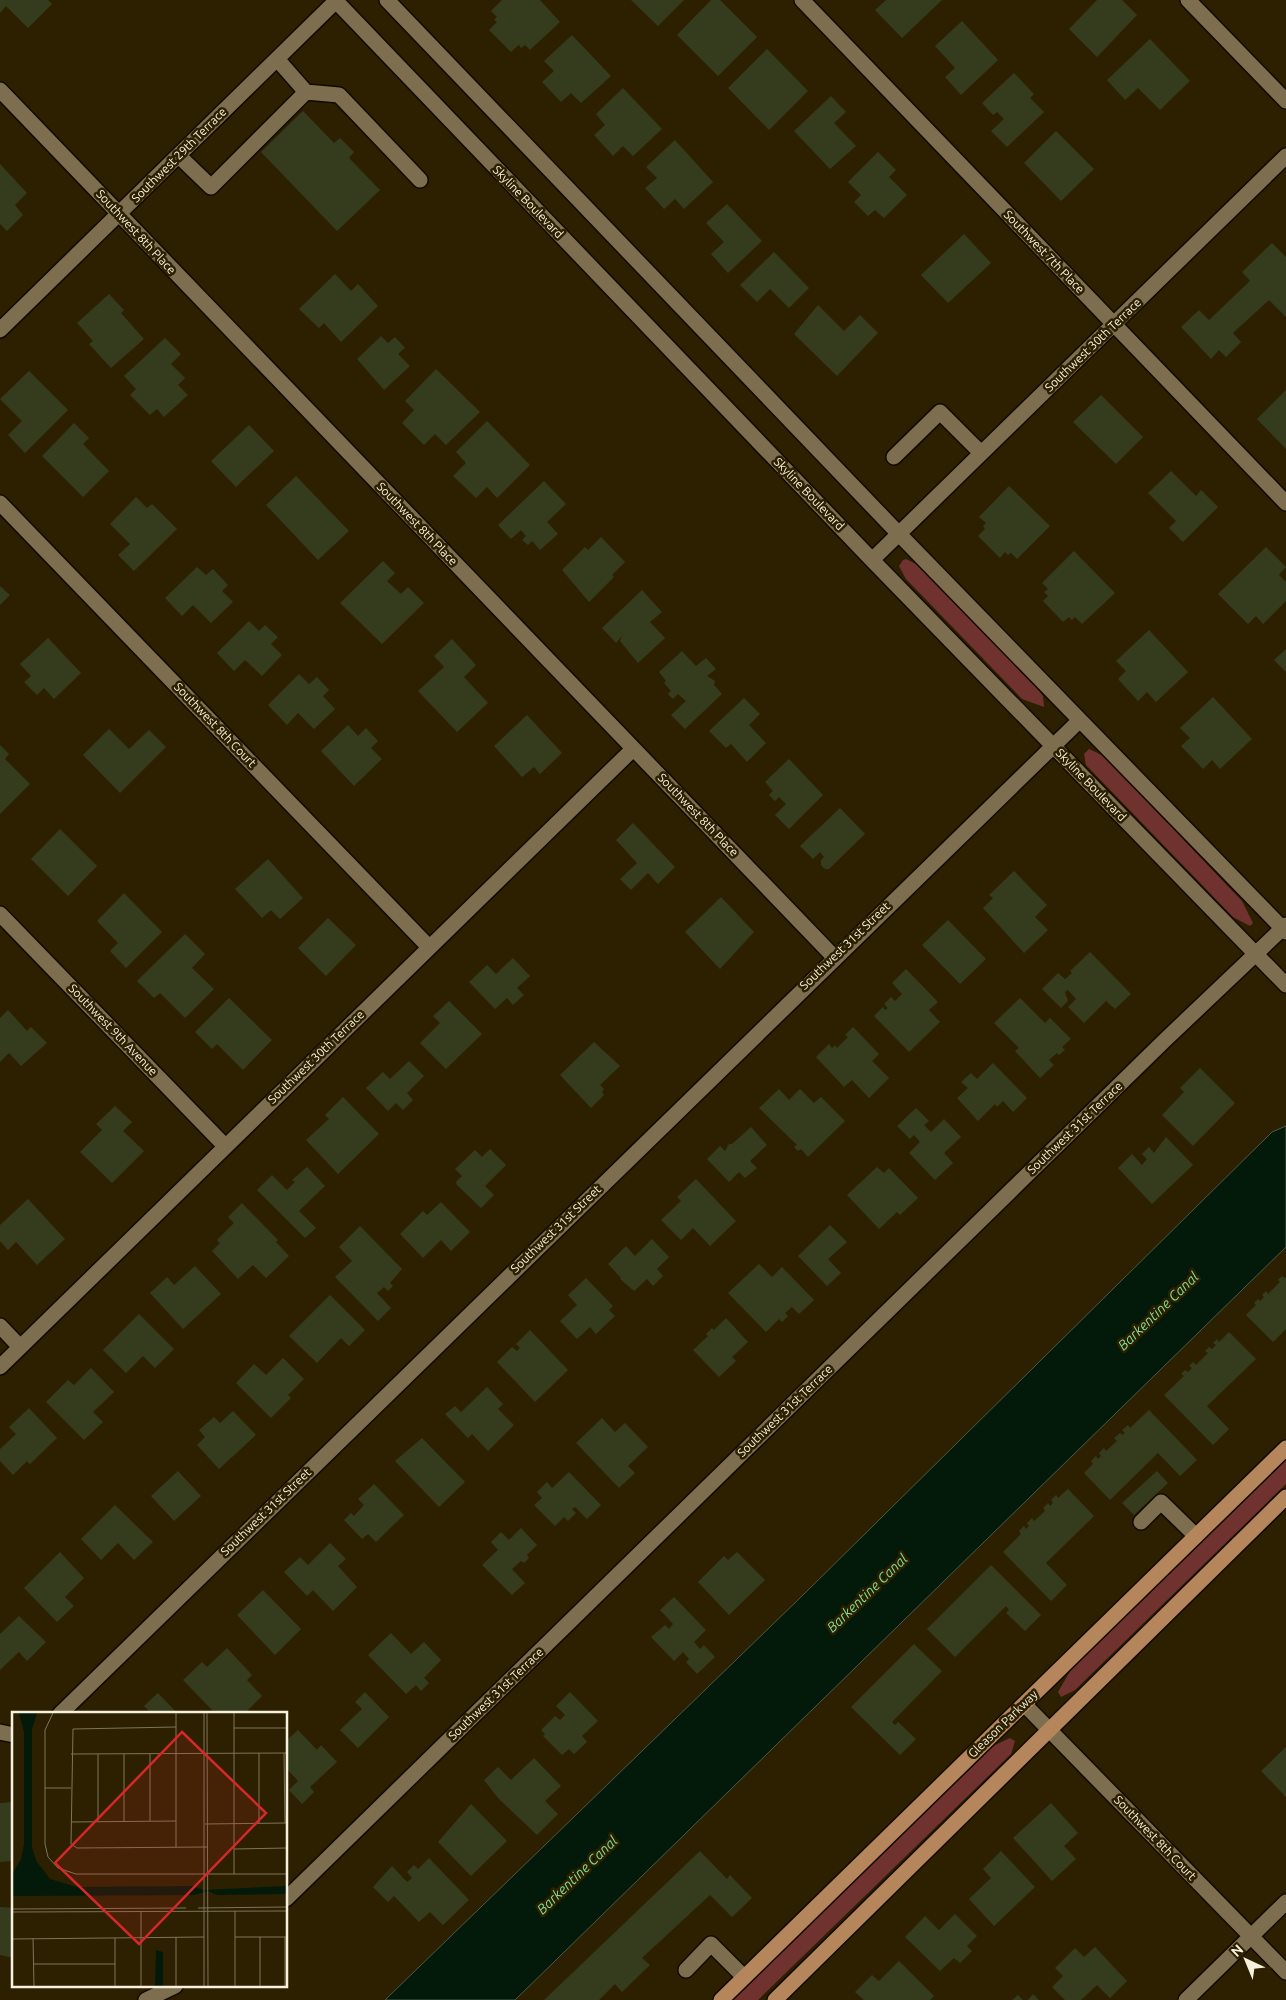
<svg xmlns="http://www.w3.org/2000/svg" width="1286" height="2000" font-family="Ubuntu,sans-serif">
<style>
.green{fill:#70322f}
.water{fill:#031909;stroke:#4c5a49}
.building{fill:#353c1e}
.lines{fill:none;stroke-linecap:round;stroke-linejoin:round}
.minor-casing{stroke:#120a00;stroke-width:18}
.major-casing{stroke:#120a00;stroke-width:18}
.minor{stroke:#7c6e4e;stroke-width:15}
.major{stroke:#b5865b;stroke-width:15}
.labels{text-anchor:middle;stroke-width:5;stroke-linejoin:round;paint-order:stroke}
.street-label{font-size:12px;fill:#f8f1df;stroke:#2c2001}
.water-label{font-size:14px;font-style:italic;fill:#7de097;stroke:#2c2001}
.inset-road{fill:none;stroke:#7e745a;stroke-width:1}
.view{fill:#d62828;fill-opacity:0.15;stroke:#d62828;stroke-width:2.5}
.inset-edge{fill:none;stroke:#f8f1df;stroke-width:2.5}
</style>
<rect width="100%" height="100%" fill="#2c2001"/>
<path class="green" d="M906,559L918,565L1034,684L1043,696L1044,707L1022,699L906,579L899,566L903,560Z
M1089,749L1104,756L1242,901L1253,923L1250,926L1233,917L1086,765L1084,754Z
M1286,1458V1484L1075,1690L1061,1697L1058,1692L1072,1668Z
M1010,1738L1015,1741L1011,1754L758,2000H732L993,1746Z"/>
<path class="water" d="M1286,1126V1247L515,2000H385L802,1596L1272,1132Z"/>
<path class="building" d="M0,0H48L52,4L28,28L6,6L0,13Z
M502,0H540L560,22L530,50L525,45L521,48L519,45L511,52L489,30L497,22L494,20L497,17L491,11Z
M631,0H684L658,26Z
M711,0H720L757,37L718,76L677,35Z
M886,0H942L902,38L875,10Z
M1097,0H1122L1137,15L1097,57L1069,29Z
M962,21L998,60L961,95L945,77L955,68L935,46Z
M572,35L611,76L581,103L571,93L561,102L542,82L554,71L544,61Z
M1150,39L1190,81L1160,110L1138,88L1125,100L1107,80Z
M767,49L808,91L769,130L728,88Z
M1014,73L1034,94L1030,98L1044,112L1007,147L991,131L1004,119L997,112L993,115L982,103Z
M623,88L662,129L633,156L623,146L613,156L594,135L605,125L596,114Z
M831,96L846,112L834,123L856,146L830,169L794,131Z
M303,111L334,143L340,138L354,152L349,158L380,190L337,231L261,152Z
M1056,131L1094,169L1061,201L1024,163Z
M675,140L713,182L684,209L675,199L664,209L645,188L657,178L646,167Z
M878,152L896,170L889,177L907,195L884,218L875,210L868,216L854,202L861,195L848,182Z
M0,164L27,193L15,205L23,215L7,231L0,224Z
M727,204L762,241L728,273L711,254L724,242L706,223Z
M964,234L991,263L948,303L921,275Z
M1272,243L1286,257V317L1269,300L1233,333L1241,342L1226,357L1219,350L1211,359L1181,327L1199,310L1209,320L1250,281L1242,272Z
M774,252L809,288L789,308L770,289L757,302L740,285Z
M335,274L351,291L358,284L378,306L341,342L324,323L319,328L299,309Z
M109,294L124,310L121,313L144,339L111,368L89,344L93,341L77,323Z
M818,305L844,331L860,315L878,333L837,376L794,334Z
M381,336L388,343L395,337L405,348L398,354L410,366L384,390L357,359Z
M165,338L181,354L171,364L185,378L178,385L188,395L164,417L157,409L150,415L130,395L136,389L124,376Z
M436,369L480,412L446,445L435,434L424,445L402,423L414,410L405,401Z
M29,371L68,410L25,453L8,435L22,421L0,399Z
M1286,390V449L1257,419Z
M1101,395L1143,437L1116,464L1073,422Z
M487,421L530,465L497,498L487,487L476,498L453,476L466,463L456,452Z
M74,423L89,438L83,444L109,471L83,497L42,456Z
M249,425L274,451L236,487L211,461Z
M1171,471L1196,496L1201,490L1218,507L1183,542L1169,528L1176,521L1148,493Z
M296,476L349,531L318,560L266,505Z
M544,481L566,504L547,522L558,534L540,550L532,541L528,545L522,540L526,536L521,530L511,539L498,525Z
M1009,486L1050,526L1017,559L1011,553L1008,555L1005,552L1000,558L978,536L985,529L983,526L986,523L979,517Z
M136,497L147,508L152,504L177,529L134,571L118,555L130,544L110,524Z
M601,537L625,562L612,575L614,577L589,602L562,570L585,547L588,550Z
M1266,547L1286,567L1279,575L1286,582V601L1263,624L1256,616L1248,624L1218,594Z
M1074,551L1115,593L1082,624L1075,617L1072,620L1069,617L1063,622L1043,601L1048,596L1044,592L1048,589L1042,583Z
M383,561L395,573L387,581L401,594L408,587L424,603L382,644L340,603Z
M197,567L206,575L213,569L228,585L222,591L233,602L211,623L193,605L182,616L165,598Z
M0,586L10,595L0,605Z
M642,590L662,612L650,622L665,638L638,663L620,641L622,636L616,643L602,628Z
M249,621L259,631L265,625L278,637L271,644L282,655L262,676L245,660L234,671L217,653Z
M1149,630L1188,672L1156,702L1147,692L1138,701L1118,679L1126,671L1116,661Z
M48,638L81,673L54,699L44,688L37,695L24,682L31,676L20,664Z
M452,639L476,665L464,677L488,703L457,732L418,691L444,667L434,656Z
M1286,649V672L1274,660Z
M682,651L696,666L706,658L716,669L707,676L715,681L714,685L722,694L685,729L671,715L686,701L678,694L673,699L668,694L671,691L664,683L666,681L659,672Z
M299,674L309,684L317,677L329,690L323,696L335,709L314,729L298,713L287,725L268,705Z
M1213,697L1252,739L1220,769L1212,760L1203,769L1181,746L1190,738L1180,728Z
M744,698L760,714L749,725L766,743L747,762L731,744L726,748L709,731Z
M527,715L562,753L540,774L534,767L522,777L494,746Z
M348,725L358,736L366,728L378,741L371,748L382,759L354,786L321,751Z
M109,729L129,749L149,730L166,747L120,793L83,755Z
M0,745L9,754L5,759L30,784L0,814Z
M789,759L823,795L789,829L775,815L786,804L779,797L775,801L769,795L773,791L765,782Z
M840,808L865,834L829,869H825L821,865V860L824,857L820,852L813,859L800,846Z
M633,823L675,867L658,884L648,873L631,890L620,879L637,863L616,840Z
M60,829L97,866L68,896L31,859Z
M268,859L303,898L280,919L271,910L262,918L235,889Z
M1014,871L1047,905L1035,917L1048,930L1024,953L983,908L993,898L989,895Z
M124,893L162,932L126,968L110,951L118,943L97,921Z
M721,897L754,932L720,969L685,932Z
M328,918L356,945L326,976L298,948Z
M948,920L986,959L960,984L922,945Z
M185,934L205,954L192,968L214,989L185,1018L160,993L154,998L137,981Z
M1090,952L1131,994L1115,1009L1106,1001L1084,1023L1068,1007L1076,999L1068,990L1065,992L1068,1001L1061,1008L1042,989L1058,973L1065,979L1072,973L1070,971Z
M513,958L530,976L517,988L524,995L513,1005L507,998L495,1009L469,982L487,965L496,974Z
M906,969L938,1002L929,1010L940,1022L909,1052L874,1016L883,1007L885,1010L888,1008L884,1004L891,997L895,1001L902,994L892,983Z
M229,998L272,1040L243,1070L217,1044L212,1049L195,1032Z
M1020,998L1045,1023L1050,1018L1071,1039L1062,1047L1065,1050L1059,1055L1057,1053L1049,1060L1054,1065L1040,1078L1015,1051L1019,1048L994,1023Z
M449,1001L482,1034L446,1069L420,1043L440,1023L433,1016Z
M8,1010L27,1031L31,1027L47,1043L21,1066L9,1053L0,1062V1018Z
M853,1027L879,1054L872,1061L889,1078L869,1098L852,1080L844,1087L816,1057L829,1044L832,1048L835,1045L837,1048L848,1037L845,1035Z
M594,1042L620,1066L600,1085L604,1089L602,1092L604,1095L591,1108L560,1075Z
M409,1061L424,1076L407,1093L413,1100L403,1110L396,1103L388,1111L366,1088L383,1072L390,1079Z
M993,1063L1027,1098L1013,1112L1003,1101L997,1107L995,1104L978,1121L957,1098L968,1088L961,1082L971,1073L977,1079Z
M1200,1068L1235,1103L1193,1146L1162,1115L1184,1092L1180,1088Z
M779,1089L789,1100L800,1089L814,1103L821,1097L845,1121L808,1157L801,1149L798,1151L794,1147L797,1145L759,1108Z
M343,1097L379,1134L338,1174L306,1140L329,1119L325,1115Z
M115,1106L132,1122L123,1131L144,1151L112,1183L80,1152L102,1130L96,1124Z
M916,1108L929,1121L924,1125L931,1132L944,1119L961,1137L944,1153L953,1163L935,1180L909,1153L920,1142L914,1135L910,1139L897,1126Z
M751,1127L767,1145L750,1161L757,1168L745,1178L739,1172L729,1182L707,1159L720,1146L725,1151L729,1144H732Z
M1166,1137L1193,1165L1152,1204L1118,1168L1132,1154L1142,1165L1147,1159L1142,1154L1149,1147L1154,1153Z
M490,1149L506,1165L485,1186L494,1195L481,1208L457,1185L456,1182L462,1176L455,1169L475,1150L482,1157Z
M307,1167L325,1186L299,1211L316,1228L305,1238L257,1190L272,1175L287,1190L295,1182L292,1180Z
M877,1167L884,1173L889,1168L918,1198L900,1215L897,1212L879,1229L847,1195Z
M696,1179L736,1221L710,1246L693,1228L681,1240L661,1220L681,1201L677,1197Z
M28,1199L65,1239L37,1265L16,1242L8,1250L0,1241V1225Z
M441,1202L470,1232L451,1251L441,1240L423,1258L400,1234L423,1211L427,1215Z
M242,1203L278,1240L276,1242L289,1256L266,1278L253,1265L238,1279L212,1251L220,1243L217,1240L234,1223L228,1217Z
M830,1225L847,1242L828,1259L841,1273L827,1286L798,1256Z
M360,1226L402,1269L390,1283L393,1286L388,1291L384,1287L377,1293L391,1308L378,1321L335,1277L352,1261L339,1247Z
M652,1239L669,1257L657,1269L663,1276L653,1286L647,1279L634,1291L620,1279L621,1278L608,1264L626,1246L635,1256Z
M759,1264L772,1277L782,1267L814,1300L799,1314L792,1307L785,1313L788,1316L782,1322L779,1319L766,1332L728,1293Z
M195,1266L221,1294L183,1329L150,1293L167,1277L174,1285Z
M1282,1276L1284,1278L1286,1277V1329L1273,1342L1246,1315L1256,1305L1254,1303L1258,1299L1260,1301L1264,1297L1262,1295L1266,1291L1268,1294L1280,1282L1278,1280Z
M586,1278L613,1306L609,1310L615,1316L596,1334L590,1327L577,1339L560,1321L577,1305L568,1295Z
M330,1295L365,1330L349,1346L341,1338L317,1363L289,1336Z
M139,1314L174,1349L155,1368L143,1356L126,1373L103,1350Z
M726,1318L748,1342L732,1357L736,1361L719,1377L693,1350L708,1336L706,1334L712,1328L714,1330Z
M530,1330L568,1370L535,1402L497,1362L512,1347L517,1351L520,1348L516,1344Z
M1229,1332L1256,1359L1207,1406L1229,1429L1213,1445L1164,1395L1184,1376L1181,1374L1185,1370L1188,1372L1192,1368L1189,1366L1193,1362L1196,1365L1208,1353L1205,1351L1209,1347L1212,1349L1216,1345L1213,1343L1217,1339L1219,1342Z
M283,1358L304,1379L288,1395L291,1398L271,1418L236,1383L254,1364L266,1375Z
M91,1368L114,1392L93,1412L103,1422L84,1440L46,1402L68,1380L74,1385Z
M487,1387L503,1404L498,1409L514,1425L488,1451L472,1434L468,1438L445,1414L455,1406L461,1412Z
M29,1408L57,1438L30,1464L27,1461L13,1475L0,1461V1449L16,1434L9,1427Z
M1149,1410L1197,1460L1180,1476L1158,1453L1110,1500L1084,1473L1093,1464L1091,1461L1096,1456L1098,1459L1101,1456L1099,1453L1104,1448L1106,1451L1117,1441L1114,1438L1120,1433L1122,1435L1125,1433L1122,1430L1128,1425L1130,1428Z
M233,1411L256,1435L219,1469L197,1445L205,1437L199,1430L214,1417L220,1423Z
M602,1418L615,1432L625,1423L648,1447L628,1466L635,1473L619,1488L576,1443Z
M422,1438L465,1482L439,1507L395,1461Z
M178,1471L201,1496L174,1521L151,1496Z
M1157,1471L1168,1483L1134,1515L1122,1503Z
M569,1472L601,1505L587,1519L575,1507L572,1509L576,1513L568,1521L564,1517L555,1526L534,1505L542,1498L537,1492L547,1482L552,1488Z
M374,1484L404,1515L376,1542L368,1534L362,1539L344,1520L351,1513L354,1516L364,1505L358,1499Z
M1068,1489L1094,1516L1046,1563L1067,1585L1051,1601L1003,1552L1021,1534L1019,1531L1024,1526L1026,1529L1029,1526L1027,1523L1032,1518L1034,1521L1045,1511L1043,1508L1048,1503L1050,1506L1053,1503L1051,1500L1056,1495L1058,1498Z
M115,1505L153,1542L134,1560L118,1543L101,1560L81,1539Z
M521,1528L537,1545L527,1555L529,1558L524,1563L521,1561L512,1569L525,1583L512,1595L482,1565L498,1550L491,1542L501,1532L509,1540Z
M330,1543L346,1559L338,1566L357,1587L333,1611L313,1590L307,1596L284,1572L300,1557L308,1565Z
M60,1552L84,1578L65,1597L74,1606L57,1622L24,1588Z
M737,1552L765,1580L729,1615L698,1582L724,1556L728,1560Z
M991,1565L1041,1615L1025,1631L1006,1613L1009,1610L1006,1606L955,1657L927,1629Z
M263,1590L301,1629L275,1655L237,1615Z
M674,1597L706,1630L694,1642L700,1649L704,1645L715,1657L697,1674L686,1662L689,1659L683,1652L674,1661L651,1637L665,1625L669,1629L673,1624L660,1610Z
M19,1616L46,1642L27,1661L19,1652L0,1670V1634Z
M391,1633L411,1654L424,1642L441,1660L424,1678L429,1683L421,1691L416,1685L406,1694L368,1655Z
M914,1644L942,1671L892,1722L895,1725L898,1722L916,1739L900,1755L851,1707Z
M227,1648L252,1675L247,1680L262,1696L244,1714H220L216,1710L214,1712L183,1680L202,1662L207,1667Z
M365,1692L389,1717L358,1748L340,1730L362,1709L355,1702Z
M570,1692L598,1721L582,1736L587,1742L574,1754L569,1749L562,1755L543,1736L545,1734L541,1730L555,1716L560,1720L565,1715L556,1706Z
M158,1693L178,1714H152L144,1706Z
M298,1730L317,1750L321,1745L337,1762L310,1787L314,1792L302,1804L289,1790L298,1781L286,1768V1741Z
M1286,1747V1797L1261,1771Z
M534,1758L561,1786L545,1801L558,1814L537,1835L498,1798L484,1780L498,1767L511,1780Z
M14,1802V1861L0,1862V1803Z
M1051,1803L1078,1833L1064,1846L1076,1859L1052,1881L1013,1838Z
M471,1804L507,1841L471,1876L438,1842Z
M700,1851L727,1879L730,1875L752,1898L732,1917L710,1895L642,1958L650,1965L622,1992L615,1984L599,2000H544Z
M1001,1851L1035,1887L994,1926L969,1899L991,1878L983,1869Z
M429,1858L469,1900L443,1925L430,1912L419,1922L394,1896L388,1902L373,1887L392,1866L407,1882L412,1878L407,1872L414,1865L418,1869Z
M0,1907L14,1908V1958L0,1955Z
M955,1914L977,1936L967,1946L972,1951L960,1963L954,1958L940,1971L905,1937L925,1916L939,1930Z
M1095,1947L1127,1981L1110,1998L1097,1985L1081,2000H1065L1052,1987L1063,1976L1055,1968L1075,1948L1084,1957Z
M899,1961L934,1996L930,2000H864L855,1992L872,1975L879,1981Z
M1033,1994L1039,2000H1028Z
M1018,1995L1023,2000H1012Z"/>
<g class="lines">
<g class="minor-casing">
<path id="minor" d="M335,0L872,560L1286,985
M387,0L899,534L1286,932
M802,0L1286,503
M1188,0L1286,101
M277,59L306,92L339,95L420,180
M0,90L834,957
M179,156L211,187L306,92
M0,330L337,0
M894,457L940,412L981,453
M0,503L429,947
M872,560L1286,156
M0,914L225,1146
M0,1326L20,1347
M0,1367L633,749
M1141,1522L1161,1502L1196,1536
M1024,1704L1286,1972
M60,1714L1080,720
M0,1732L14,1735
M286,1899L1164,1041L1286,925
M686,1970L711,1944L744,1977
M146,2000L175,1986
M1186,2000L1286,1902"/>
</g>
<g class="major-casing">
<path id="major" d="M721,2000L1286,1448
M775,2000L1286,1497"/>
</g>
<use href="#minor" class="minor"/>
<use href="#major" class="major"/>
</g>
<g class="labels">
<g class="street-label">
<text transform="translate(179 155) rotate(-45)" y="4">Southwest 29th Terrace</text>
<text transform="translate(528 202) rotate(46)" y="4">Skyline Boulevard</text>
<text transform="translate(136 232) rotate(47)" y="4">Southwest 8th Place</text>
<text transform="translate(1044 252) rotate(46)" y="4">Southwest 7th Place</text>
<text transform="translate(1093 345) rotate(-44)" y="4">Southwest 30th Terrace</text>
<text transform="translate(809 494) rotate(46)" y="4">Skyline Boulevard</text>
<text transform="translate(417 524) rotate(46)" y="4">Southwest 8th Place</text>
<text transform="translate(215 725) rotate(46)" y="4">Southwest 8th Court</text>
<text transform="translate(1091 785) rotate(46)" y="4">Skyline Boulevard</text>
<text transform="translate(698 815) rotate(46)" y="4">Southwest 8th Place</text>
<text transform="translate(845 946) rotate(-44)" y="4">Southwest 31st Street</text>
<text transform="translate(113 1030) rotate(46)" y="4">Southwest 9th Avenue</text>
<text transform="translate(316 1057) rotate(-44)" y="4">Southwest 30th Terrace</text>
<text transform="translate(1075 1128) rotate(-44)" y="4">Southwest 31st Terrace</text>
<text transform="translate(556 1229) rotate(-44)" y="4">Southwest 31st Street</text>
<text transform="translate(785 1411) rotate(-44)" y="4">Southwest 31st Terrace</text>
<text transform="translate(266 1512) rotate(-44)" y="4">Southwest 31st Street</text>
<text transform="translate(496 1694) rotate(-44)" y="4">Southwest 31st Terrace</text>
<text transform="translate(1003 1724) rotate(-44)" y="4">Gleason Parkway</text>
<text transform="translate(1155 1838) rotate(46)" y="4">Southwest 8th Court</text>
</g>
<g class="water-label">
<text transform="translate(1158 1311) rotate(-44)" y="5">Barkentine Canal</text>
<text transform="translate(867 1593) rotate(-44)" y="5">Barkentine Canal</text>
<text transform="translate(577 1875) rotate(-44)" y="5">Barkentine Canal</text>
</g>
</g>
<g transform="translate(12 1712)">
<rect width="275" height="275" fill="#2c2001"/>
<path d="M7,1H25L20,17V136L25,150L38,167L64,175L181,174L191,178L275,174V182L205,183L196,179L182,183L0,184V162L9,147L12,133V20ZM144,238L151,240V274H143Z" fill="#031909"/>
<path class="inset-road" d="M41,1L33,18V132L36,145L46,156L64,162H275M192,1V274M195,1L196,274M164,15L61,17L59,132L65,136L195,135M222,16H275M247,41V111M272,41L273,111M59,42L275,41M86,42V109M112,42V109M138,42V109M33,76H59M59,110L164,109M193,112L275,111M164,135V1M222,137L275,136M222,162V1M186,196L275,195M0,197L174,196M129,199V274M0,200L275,199M164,225V274M223,225H275M248,225V274M273,225V274M21,226L22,274M103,226V274M0,227L192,225M22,252H103M223,274V199"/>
<path class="view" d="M170,20L254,101L127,232L43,151Z"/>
<rect width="275" height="275" class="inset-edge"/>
</g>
<g transform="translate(1246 1960) rotate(316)" stroke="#2c2001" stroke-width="4" paint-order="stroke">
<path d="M0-4L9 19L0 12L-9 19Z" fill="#f8f1df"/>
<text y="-8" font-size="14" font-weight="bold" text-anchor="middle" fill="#f8f1df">N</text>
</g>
</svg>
